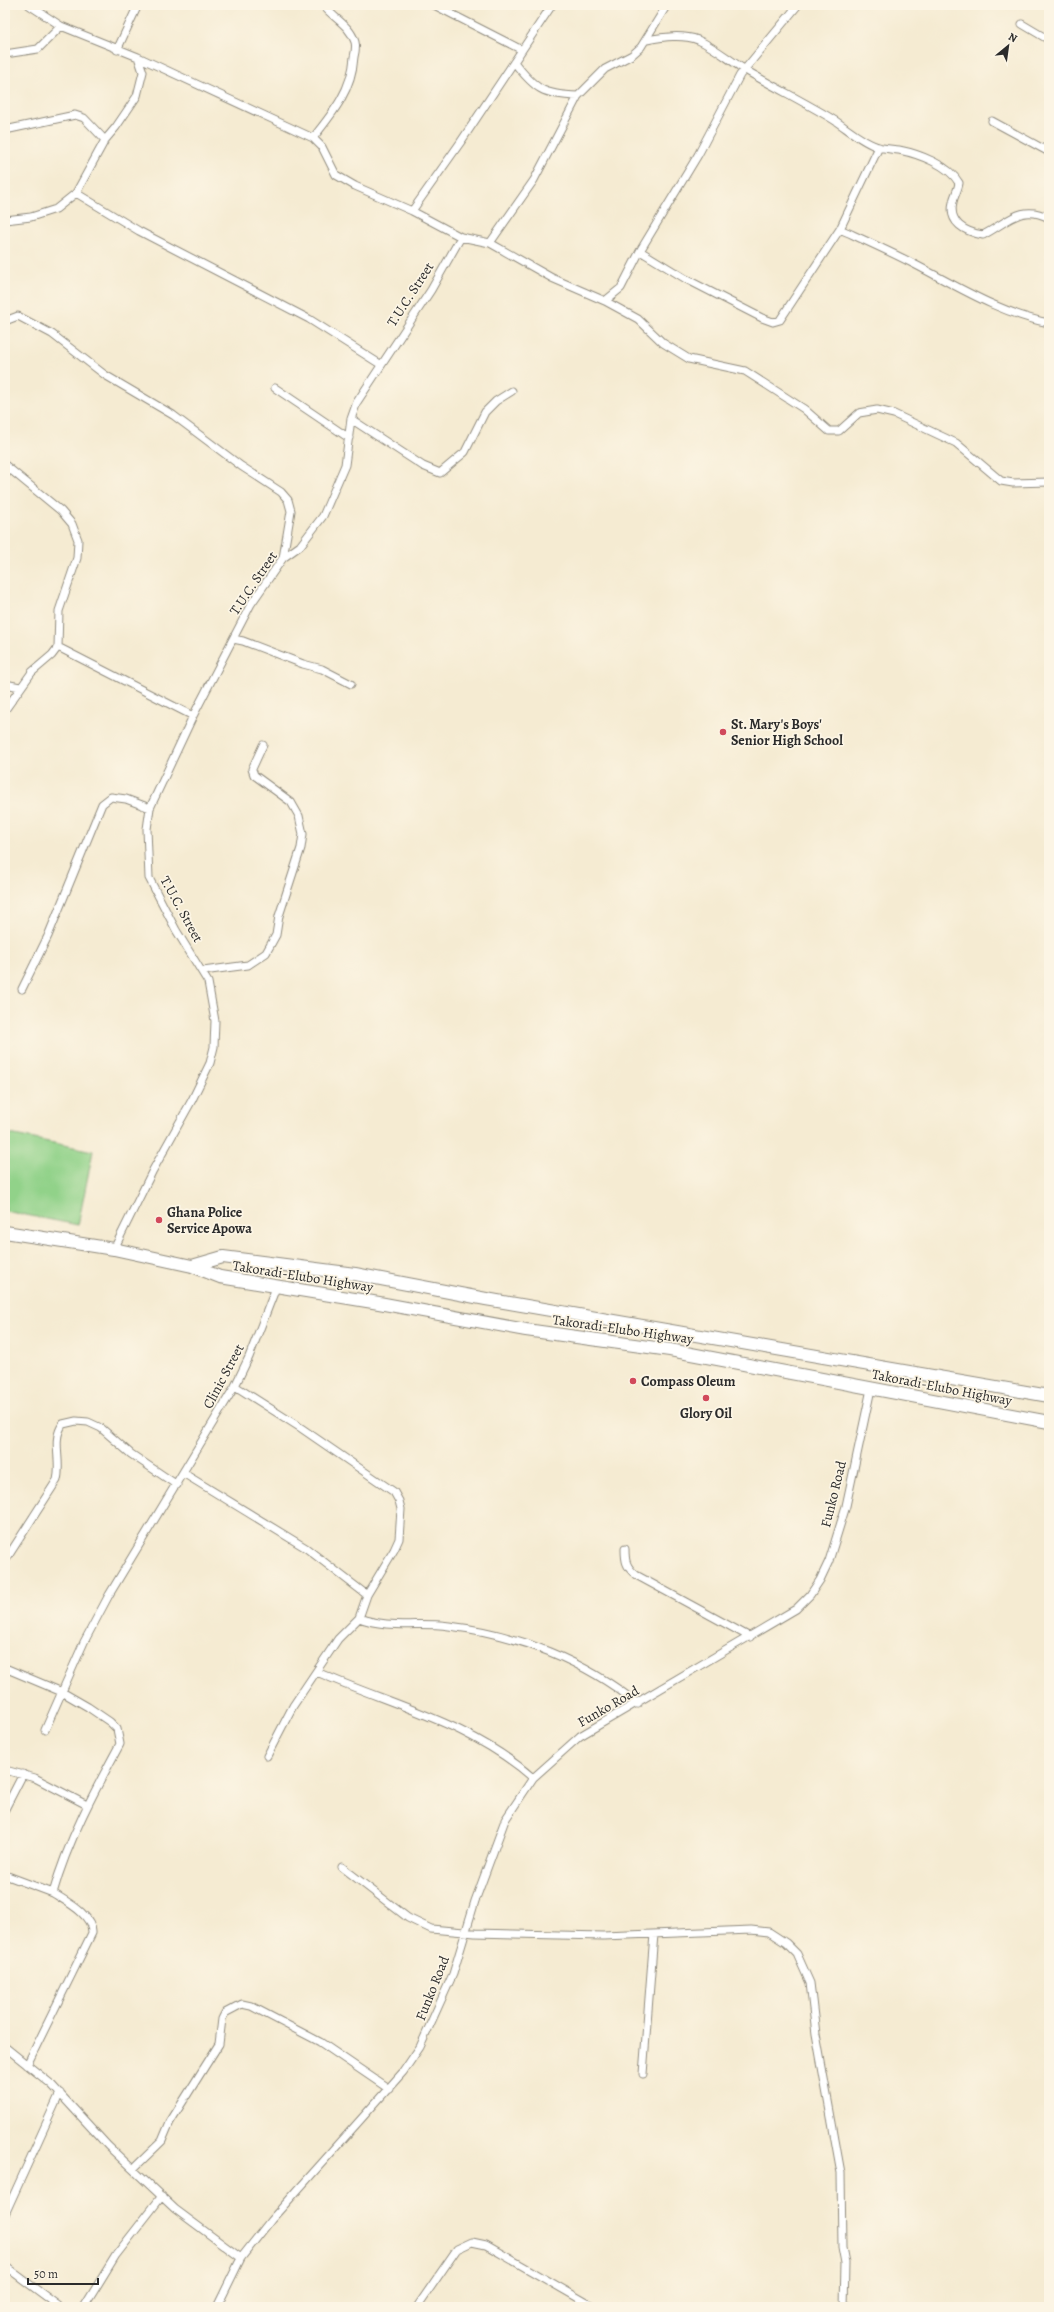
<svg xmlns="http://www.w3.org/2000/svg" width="1054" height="2312" font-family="Alegreya,serif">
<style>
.garden{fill:#91d289;stroke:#5e7e5a}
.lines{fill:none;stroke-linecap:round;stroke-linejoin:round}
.minor-casing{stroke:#908b7e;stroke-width:9}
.trunk-casing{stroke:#908b7e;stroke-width:14}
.minor{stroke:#fff;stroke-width:7}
.trunk{stroke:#fff;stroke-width:12}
.poi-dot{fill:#d1495b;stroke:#fcf5e5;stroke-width:1.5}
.labels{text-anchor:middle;stroke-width:3.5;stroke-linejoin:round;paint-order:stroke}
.street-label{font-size:14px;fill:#2b2b2b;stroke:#fcf5e5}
.poi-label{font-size:14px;font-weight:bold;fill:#2b2b2b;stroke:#fcf5e5;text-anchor:start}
</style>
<rect width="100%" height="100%" fill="#fcf5e5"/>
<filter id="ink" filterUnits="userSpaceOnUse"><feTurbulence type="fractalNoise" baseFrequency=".025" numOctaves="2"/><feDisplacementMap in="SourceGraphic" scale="8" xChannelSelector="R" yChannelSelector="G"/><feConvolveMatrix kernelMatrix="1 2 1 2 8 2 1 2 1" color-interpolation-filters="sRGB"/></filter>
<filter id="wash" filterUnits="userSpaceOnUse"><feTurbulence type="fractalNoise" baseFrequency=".012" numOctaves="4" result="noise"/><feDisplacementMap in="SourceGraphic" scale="16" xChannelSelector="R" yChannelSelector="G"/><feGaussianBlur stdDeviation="0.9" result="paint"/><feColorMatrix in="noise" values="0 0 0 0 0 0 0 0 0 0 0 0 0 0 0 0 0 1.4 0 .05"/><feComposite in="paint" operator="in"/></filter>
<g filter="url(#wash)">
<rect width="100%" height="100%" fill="#f5ebd2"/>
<path class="garden" d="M5,1133L93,1151L78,1225L5,1211Z"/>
</g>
<g filter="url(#ink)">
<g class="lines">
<g class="minor-casing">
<path id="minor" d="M323,5C333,18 350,25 355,42C356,46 355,53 354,57C352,90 333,113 313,138L322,147L336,175L355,186L412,211L461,237L490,243L552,278L605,301L638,319L663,343L689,359L745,371L804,409L829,431H839L859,413L877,410L894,414L956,443L1001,481L1013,483L1049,482
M434,5L522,50
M1022,24L1049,40
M61,26L138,57L313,138
M647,40C663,37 682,34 698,40C716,48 730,61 747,71C776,88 806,103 834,120C848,129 862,142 878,147C885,149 893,149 899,150C919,154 949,165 959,183C958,190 954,196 953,202C948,223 965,232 983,235C1007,223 1021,203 1049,218
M117,50L138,5
M5,54L38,49L61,26L29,5
M514,62C535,89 543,95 578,96
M992,121L1049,152
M5,130L75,115L84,118L105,140
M76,193L139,231L309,319L380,364
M412,211L460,143L552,5
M5,220L31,217L56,209L76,193L105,140L116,127L137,96L143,72L138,57
M840,229C864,240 889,251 912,263C957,286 999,313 1049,323
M490,243L534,180L578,96L605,69L632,55L641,47L667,5
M640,251L686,279L762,318L773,322L780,320L840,229L879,147
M605,301L621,288L640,251L698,155L740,75L798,5
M5,321L18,316L52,334L105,375L173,415L241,466L281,492L288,500L291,511L283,558
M275,388L349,438
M351,419L423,466L440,473L465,452L485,412L496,401L512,391
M5,465L61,511L72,524L78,540L77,558L59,611L58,647L52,655L32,672L5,710
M5,475L10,469
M233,639L243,641L303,664L322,669L351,684
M58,647L193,716
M5,684L20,687
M203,971L248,965L266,953L276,935L279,916L301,848L303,834L299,816L291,802L254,775L252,769L263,745
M22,989L48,936L102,804L111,797L126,799L150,808
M114,1249L153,1170L192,1100L210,1063L214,1047L215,1021L208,982L176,930L149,878L147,829L150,808L193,716L251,604L283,558L300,546L323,516L345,465L351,419L357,402L431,290L461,237
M235,1386L301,1428L378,1481L394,1492L399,1501L401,1509L399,1539L394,1550L367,1595L359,1618L338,1639L293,1706L267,1756
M183,1473L306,1548L367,1595
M625,1549C625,1561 626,1567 636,1575L750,1637
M5,1561L57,1480C62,1460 51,1440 63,1424L76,1421L88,1422L101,1428L131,1454L177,1485
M359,1618C388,1629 419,1622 449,1626C518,1634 585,1661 638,1704
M5,1668L62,1692L88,1707L110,1722L117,1729L120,1744C94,1792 68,1840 53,1893C67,1902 93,1915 92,1933L27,2065
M317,1672C391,1705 470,1722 533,1778
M45,1730L84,1642L109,1595L235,1386L249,1357L277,1285
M5,1770L35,1778L87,1805
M5,1809L23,1774
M342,1867L408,1918L431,1929L475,1933L603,1936L751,1930L769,1932L786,1943L797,1954L810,1983L816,2034L841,2173L842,2248L845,2264L844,2307
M5,1875L53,1893
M5,2047L51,2084L108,2146L175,2209L241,2258
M643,2074L654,1934
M133,2169L162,2141L170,2122L219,2044L222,2019L225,2013L242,2004L251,2006L320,2042L389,2089
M5,2214L60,2093
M5,2266L60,2307
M84,2307L116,2255L162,2196
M217,2307L241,2258L271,2220L403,2072L420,2047L453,1974L475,1901L505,1820L533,1778L580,1736L796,1609L810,1595L820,1580L829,1561L846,1506L871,1389
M417,2307L457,2249L472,2242L486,2245L594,2307"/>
</g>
<g class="trunk-casing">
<path id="trunk" d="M5,1232L114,1249L192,1266L220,1277L379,1303L526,1330L670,1350L1049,1422
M192,1266L223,1257L355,1274L486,1299L1049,1396"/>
</g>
<use href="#minor" class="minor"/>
<use href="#trunk" class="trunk"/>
</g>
</g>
<g class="poi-dot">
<circle cx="723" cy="732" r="4"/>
<circle cx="159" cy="1220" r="4"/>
<circle cx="633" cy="1381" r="4"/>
<circle cx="706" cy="1398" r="4"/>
</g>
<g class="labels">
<g class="street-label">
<text transform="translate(410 294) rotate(-57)" y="5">T.U.C. Street</text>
<text transform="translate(253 583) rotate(-56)" y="5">T.U.C. Street</text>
<text transform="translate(182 909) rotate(61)" y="5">T.U.C. Street</text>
<text transform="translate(303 1276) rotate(9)" y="5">Takoradi-Elubo Highway</text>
<text transform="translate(623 1329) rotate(8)" y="5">Takoradi-Elubo Highway</text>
<text transform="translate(223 1376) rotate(-62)" y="5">Clinic Street</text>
<text transform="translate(942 1387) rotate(11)" y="5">Takoradi-Elubo Highway</text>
<text transform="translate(833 1494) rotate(-76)" y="5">Funko Road</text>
<text transform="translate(608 1706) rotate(-30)" y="5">Funko Road</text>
<text transform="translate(432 1988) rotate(-68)" y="5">Funko Road</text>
</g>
<g class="poi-label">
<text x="731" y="729">St. Mary's Boys'<tspan x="731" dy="16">Senior High School</tspan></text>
<text x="167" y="1217">Ghana Police<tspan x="167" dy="16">Service Apowa</tspan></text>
<text x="641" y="1386">Compass Oleum</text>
<text x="706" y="1418" text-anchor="middle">Glory Oil</text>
</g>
</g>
<rect width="1054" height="2312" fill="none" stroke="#fcf5e5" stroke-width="20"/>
<g transform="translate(1008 46) rotate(29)" stroke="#fcf5e5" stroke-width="3" paint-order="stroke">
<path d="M0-3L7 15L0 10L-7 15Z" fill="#2b2b2b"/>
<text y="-6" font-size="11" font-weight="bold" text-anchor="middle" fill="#2b2b2b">N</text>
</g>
<path d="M28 2278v6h70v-6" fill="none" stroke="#2b2b2b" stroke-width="2"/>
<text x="34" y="2278" font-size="12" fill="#2b2b2b" stroke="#fcf5e5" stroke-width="3" paint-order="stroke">50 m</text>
</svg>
